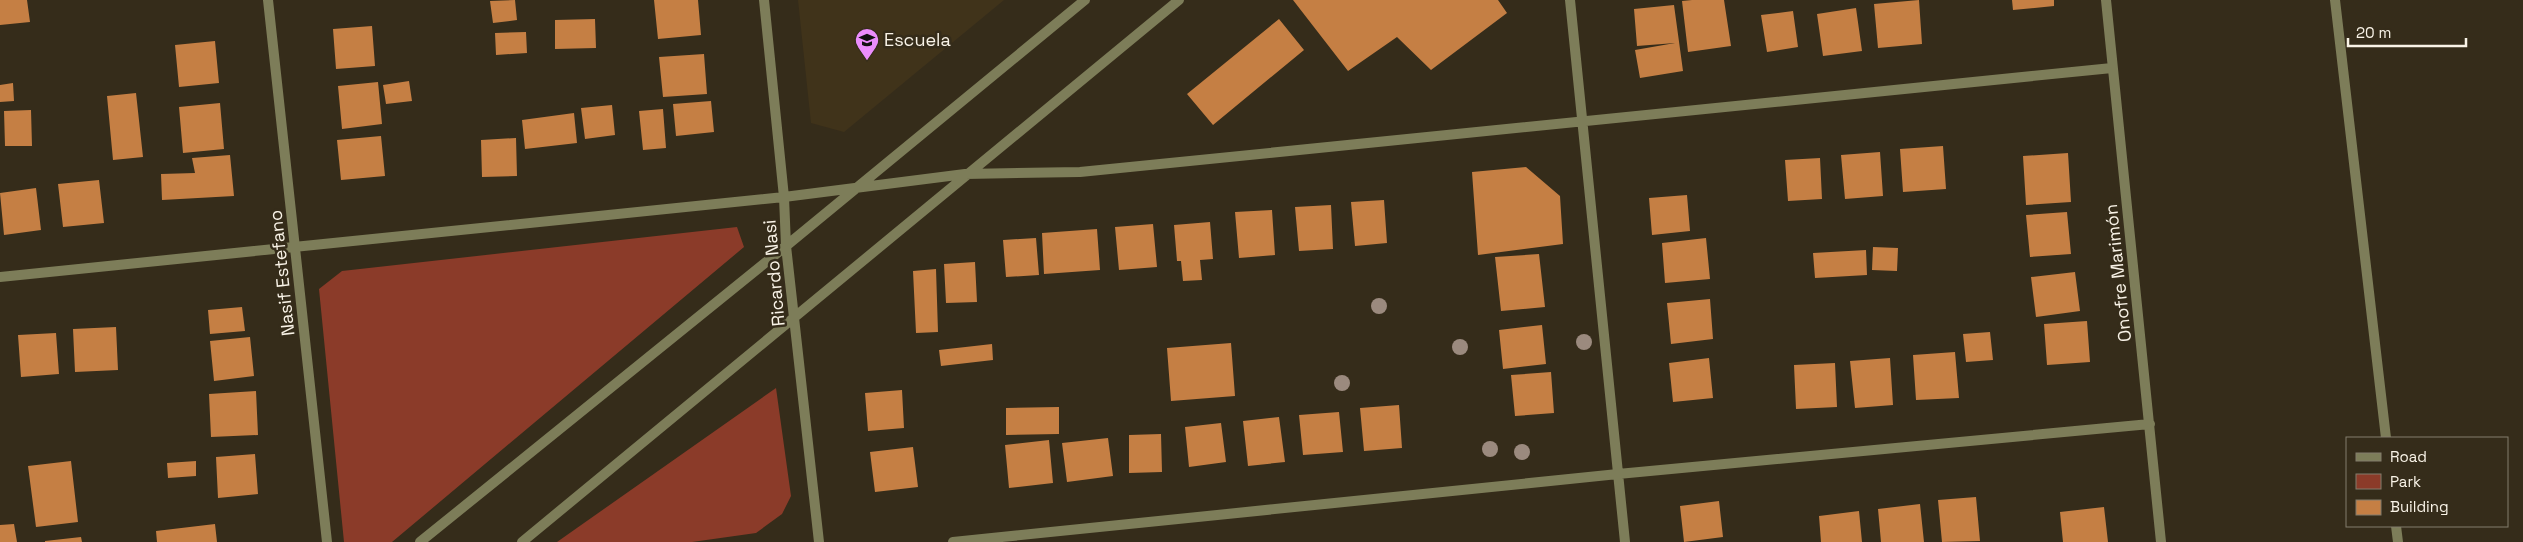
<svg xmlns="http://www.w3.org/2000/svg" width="2523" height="542" font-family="'Space Grotesk',sans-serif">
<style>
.built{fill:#40331a}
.green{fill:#8b3b29}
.building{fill:#c57f44}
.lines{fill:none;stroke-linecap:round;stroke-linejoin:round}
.minor{stroke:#7d7d59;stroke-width:10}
.tree{fill:#9b8a7e}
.labels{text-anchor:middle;stroke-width:5;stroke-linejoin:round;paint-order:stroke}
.poi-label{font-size:18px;fill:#f9f3e7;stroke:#352c1a;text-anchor:start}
.street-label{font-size:18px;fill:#f9f3e7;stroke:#352c1a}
</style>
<rect width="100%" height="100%" fill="#352c1a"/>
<path class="built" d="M798,0H1004L844,132L811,123Z"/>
<path class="green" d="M737,227L744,247L392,542H344L319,289L342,271Z
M776,388L791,496L782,514L756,533L692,542H557Z"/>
<path class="building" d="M0,0H27L30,22L0,25Z
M515,0L517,20L493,23L490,1Z
M654,0H698L701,35L658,39Z
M1293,0H1498L1507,13L1431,70L1397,37L1348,71Z
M1692,0H1724L1731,46L1688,52L1682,1Z
M1919,0L1922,44L1878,48L1874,4Z
M2012,0H2054V6L2013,10Z
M1674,5L1683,71L1640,78L1635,50L1675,43L1637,46L1634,9Z
M1856,8L1862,51L1823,56L1817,14Z
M1793,11L1798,47L1767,52L1761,15Z
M595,19L596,48L555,49V20Z
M1279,19L1304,50L1213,125L1187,94Z
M372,26L375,66L336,69L333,29Z
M526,32L527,53L496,55L495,33Z
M215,41L219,83L179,87L175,45Z
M704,54L707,94L663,97L659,57Z
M409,81L412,101L386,104L383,85Z
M378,82L382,124L342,129L338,86Z
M13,83L14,101L0,102V85Z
M136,93L143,157L113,160L107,96Z
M711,101L714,132L676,136L673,104Z
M220,103L224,149L183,153L179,107Z
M612,105L615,135L585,139L581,108Z
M663,109L666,148L643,150L639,111Z
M31,110L32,146H5L4,111Z
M574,113L577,143L525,149L522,120Z
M381,136L385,176L341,180L337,140Z
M516,138L517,176L482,177L481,140Z
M1943,146L1946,189L1903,192L1900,149Z
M1880,152L1883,196L1845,199L1841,155Z
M2068,153L2071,202L2026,205L2023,156Z
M230,155L234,196L162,200L161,174L195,173L192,158Z
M1820,158L1822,199L1788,201L1785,160Z
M1526,167L1560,196L1563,244L1478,255L1472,172Z
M99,180L104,223L63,227L58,184Z
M36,188L41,230L4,235L0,193Z
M1687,195L1690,231L1652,235L1649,198Z
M1384,200L1387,243L1355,246L1351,202Z
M1331,205L1333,249L1299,251L1295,207Z
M1272,210L1275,255L1239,258L1235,212Z
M2067,212L2071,254L2030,257L2026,215Z
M1210,222L1213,259L1200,260L1202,280L1183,281L1181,261H1177L1174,225Z
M1153,224L1157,267L1119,270L1115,227Z
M1097,229L1100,270L1044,274L1042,233Z
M1036,238L1039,275L1006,277L1003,240Z
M1706,238L1710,279L1665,283L1662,243Z
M1873,247L1898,248L1897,271L1872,270Z
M1866,250L1867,275L1815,278L1813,253Z
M1539,254L1545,307L1501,311L1495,257Z
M975,262L977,302L946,303L944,264Z
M936,269L938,332L916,333L913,271Z
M2075,272L2080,311L2036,317L2031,277Z
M1710,299L1713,339L1671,344L1667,303Z
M242,307L245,331L210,334L208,310Z
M2087,321L2090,362L2047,365L2044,324Z
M1542,325L1546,364L1503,369L1499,330Z
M116,327L118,370L75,372L73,329Z
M1990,332L1993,360L1966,362L1963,334Z
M56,333L59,374L21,377L18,335Z
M250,337L254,376L214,381L210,341Z
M1231,343L1235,396L1171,401L1167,348Z
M992,344L993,360L941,366L939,350Z
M1955,352L1959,398L1916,400L1913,355Z
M1709,358L1713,398L1673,402L1669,363Z
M1890,358L1893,405L1855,408L1850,361Z
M1835,363L1837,407L1796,409L1794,365Z
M1551,372L1554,413L1515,416L1511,375Z
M902,390L904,428L868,431L865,393Z
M256,391L258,435L211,437L209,394Z
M1399,405L1402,448L1364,451L1360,408Z
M1059,407V434L1006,435V408Z
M1339,412L1343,452L1303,455L1299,415Z
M1279,417L1285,462L1248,466L1243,421Z
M1221,423L1226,462L1189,467L1185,427Z
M1161,434L1162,472L1129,473V435Z
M1108,438L1113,476L1067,482L1062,443Z
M1049,440L1053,483L1009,488L1005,445Z
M913,447L918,487L875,492L870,452Z
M255,454L258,494L218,498L216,457Z
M71,461L78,522L36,527L28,466Z
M196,461V476L168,478L167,463Z
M1976,497L1980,541L1942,542L1938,500Z
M1719,501L1723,537L1684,542L1680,506Z
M1920,504L1924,542H1881L1878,509Z
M2104,507L2108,542H2063L2060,512Z
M1859,511L1862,542H1821L1819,516Z
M14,524L17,542H0V525Z
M215,524L217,542H157L156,531Z
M81,537L82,542H45V541Z"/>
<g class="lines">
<path class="minor" d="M268,0L327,542
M764,0L784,197L786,246L819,542
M1570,0L1625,542
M2106,0L2161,542
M2335,0L2386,438
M0,277L784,197L965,174L1080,172L2112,68
M2396,526L2398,542
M420,542L786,246L1085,0
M522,542C742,362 959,179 1179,0
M953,542L1618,474L2150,424"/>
</g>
<g class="tree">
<circle cx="1379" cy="306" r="8"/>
<circle cx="1584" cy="342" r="8"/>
<circle cx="1460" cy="347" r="8"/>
<circle cx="1342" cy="383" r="8"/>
<circle cx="1490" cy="449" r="8"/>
<circle cx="1522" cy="452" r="8"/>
</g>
<defs>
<g id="school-pin" transform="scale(1.25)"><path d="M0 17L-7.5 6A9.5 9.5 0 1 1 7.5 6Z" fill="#eb8dfc" stroke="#352c1a"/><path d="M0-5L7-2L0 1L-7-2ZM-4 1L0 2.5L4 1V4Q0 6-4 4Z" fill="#111"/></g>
</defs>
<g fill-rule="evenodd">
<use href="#school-pin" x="867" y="40"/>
</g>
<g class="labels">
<g class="poi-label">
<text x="884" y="46">Escuela</text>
</g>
<g class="street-label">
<text transform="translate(282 273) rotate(-96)" y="6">Nasif Estefano</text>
<text transform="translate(774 273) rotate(-95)" y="6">Ricardo Nasi</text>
<text transform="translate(2118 273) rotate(-96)" y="6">Onofre Marimón</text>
</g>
</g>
<rect x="2346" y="437" width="162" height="90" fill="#352c1a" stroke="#837c6c"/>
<rect x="2356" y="453" width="25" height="8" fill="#7d7d59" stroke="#837c6c"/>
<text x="2390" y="462" font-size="15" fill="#f9f3e7">Road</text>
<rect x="2356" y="474" width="25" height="15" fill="#8b3b29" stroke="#837c6c"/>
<text x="2390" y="487" font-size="15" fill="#f9f3e7">Park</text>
<rect x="2356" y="500" width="25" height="15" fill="#c57f44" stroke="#837c6c"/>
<text x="2390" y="512" font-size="15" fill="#f9f3e7">Building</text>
<path d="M2348 38v8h118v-8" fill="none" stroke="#f9f3e7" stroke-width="2.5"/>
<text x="2356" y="38" font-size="15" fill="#f9f3e7" stroke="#352c1a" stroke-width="4" paint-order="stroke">20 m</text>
</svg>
